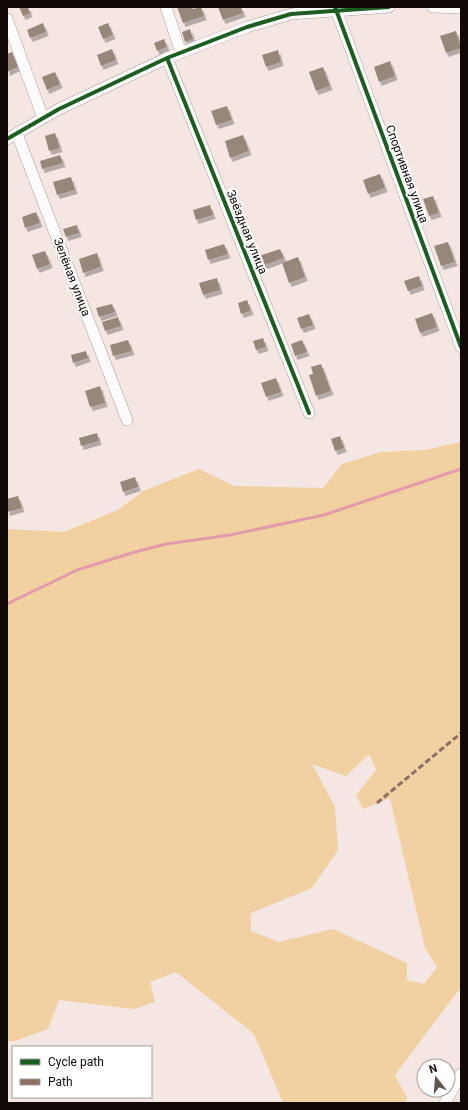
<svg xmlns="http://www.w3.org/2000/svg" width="468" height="1110" font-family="Roboto,sans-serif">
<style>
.green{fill:#f1d0a2;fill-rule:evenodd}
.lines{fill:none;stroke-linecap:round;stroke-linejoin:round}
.stream{stroke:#e29ca9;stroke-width:3}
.building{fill:#97877a;filter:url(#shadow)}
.minor-casing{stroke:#aba09c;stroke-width:12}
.minor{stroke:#fdfbfb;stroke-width:11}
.quiet{stroke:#8d6e63;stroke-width:3;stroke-dasharray:6 3;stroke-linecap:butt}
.cycleway-casing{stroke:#fff;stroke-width:6}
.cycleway{stroke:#1b5e20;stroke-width:4}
.labels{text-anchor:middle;stroke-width:4;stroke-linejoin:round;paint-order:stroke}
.street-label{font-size:12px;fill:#120906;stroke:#fff}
</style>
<defs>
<filter id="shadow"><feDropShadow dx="2.5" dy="4" stdDeviation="0" flood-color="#0004"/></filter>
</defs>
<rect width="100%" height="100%" fill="#f4e6e2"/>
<path class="green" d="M461,442V987L395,1075L407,1098L405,1103H283L254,1034L176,972L150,982L155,1002L135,1009L59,1000L48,1029L15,1041H7V529L64,532L118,510L143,491L199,469L234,486L323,488L342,464L381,452L425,450ZM369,754L376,770L356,795L363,809L390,798L425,948L437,967L424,984L407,980V963L333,929L279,942L251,931V913L312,888L338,850L335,807L312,764L346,776Z"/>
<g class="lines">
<path class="stream" d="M7,604L77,570L135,552L166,544L230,535L324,515L461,469"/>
</g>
<path class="building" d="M19,7H28L30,13L23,16Z
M177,7H192L193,9L201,7L204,16L183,23Z
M218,7H241L243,13L223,20Z
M43,23L46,32L30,38L27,30Z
M108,23L113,35L103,39L98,27Z
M190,29L193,39L185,42L182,32Z
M456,31L461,48L446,53L440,36Z
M164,39L167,47L157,51L154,43Z
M112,49L116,60L101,66L97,55Z
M278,50L281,62L266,67L262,55Z
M12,52L18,67L7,72V54Z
M390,61L395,76L379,82L374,67Z
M323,67L330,86L316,91L309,72Z
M55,72L60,84L47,90L42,77Z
M227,106L232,120L216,125L211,111Z
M55,133L60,148L49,151L45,136Z
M243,135L249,151L230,158L225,141Z
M60,155L63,163L42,169L40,161Z
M380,174L385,188L368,194L363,180Z
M71,177L75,190L57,195L53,182Z
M433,196L439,213L429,216L423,199Z
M210,205L213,215L196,220L193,210Z
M36,212L40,223L25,228L22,217Z
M77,225L79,233L66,237L63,229Z
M448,242L455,262L441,266L434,246Z
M224,244L228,254L208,260L205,250Z
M280,249L284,258L262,266L259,256Z
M45,251L50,264L37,269L32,255Z
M97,253L101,267L83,273L79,259Z
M298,257L305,277L289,283L282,263Z
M419,276L422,286L408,291L404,281Z
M217,278L220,290L203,295L199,283Z
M247,300L251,311L241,314L238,303Z
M112,304L115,312L99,317L96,308Z
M432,313L437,327L420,333L415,319Z
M309,314L313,325L301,329L297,318Z
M118,317L121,326L105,331L102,322Z
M263,338L266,347L256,350L253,341Z
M128,340L132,351L113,356L110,345Z
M302,340L307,352L295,356L291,344Z
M86,351L88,358L73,363L71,355Z
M321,364L331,391L316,396L309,375L313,374L311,367Z
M276,378L281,392L266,397L261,383Z
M100,386L105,403L90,407L85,391Z
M97,433L99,441L81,446L79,438Z
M340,436L344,448L335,451L331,439Z
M135,477L138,487L123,492L120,482Z
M18,496L22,508L7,512V499Z"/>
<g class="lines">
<g class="minor-casing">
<path id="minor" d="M166,7L181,53
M335,7L461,347
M433,7L461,8
M7,19L43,118
M167,58L309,413
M17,134L127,420
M7,139L59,109L167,58L247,27L291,14L389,7
M445,1103L461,1074"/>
</g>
<use href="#minor" class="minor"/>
<path class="quiet" d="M377,803L461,733"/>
<g class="cycleway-casing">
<path id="cycleway" d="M335,7L461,347
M167,58L309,413
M7,139L59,109L167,58L247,27L291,14L389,7"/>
</g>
<use href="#cycleway" class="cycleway"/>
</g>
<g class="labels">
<g class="street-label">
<text transform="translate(407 174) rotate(70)" y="4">Спортивная улица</text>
<text transform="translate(247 232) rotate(68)" y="4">Звёздная улица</text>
<text transform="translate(72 277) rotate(69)" y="4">Зелёная улица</text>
</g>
</g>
<rect width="468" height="1110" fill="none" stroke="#120906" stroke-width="16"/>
<rect x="12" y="1046" width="140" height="52" fill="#ffffff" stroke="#a09d9b"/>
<rect x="20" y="1059" width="20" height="6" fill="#1b5e20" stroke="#a09d9b"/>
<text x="48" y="1066" font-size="12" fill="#120906">Cycle path</text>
<rect x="20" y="1079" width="20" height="6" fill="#8d6e63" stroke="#a09d9b"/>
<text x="48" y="1086" font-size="12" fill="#120906">Path</text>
<g transform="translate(436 1078) rotate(343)"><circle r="19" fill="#ffffff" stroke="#a09d9b"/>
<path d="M0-3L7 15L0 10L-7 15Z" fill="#615653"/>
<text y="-6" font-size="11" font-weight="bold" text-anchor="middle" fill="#120906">N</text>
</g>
</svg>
